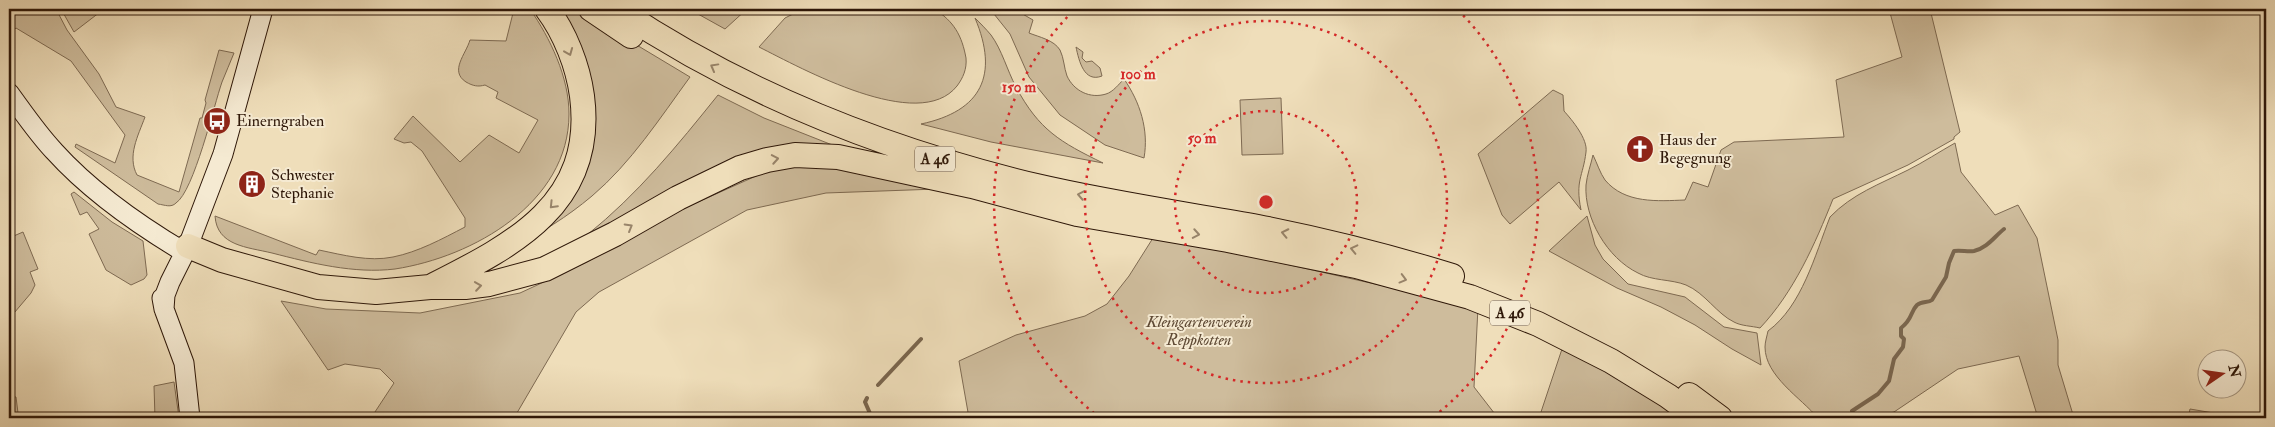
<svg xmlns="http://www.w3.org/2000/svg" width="2275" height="427" viewBox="0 0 2275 427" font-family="'IM FELL Double Pica',serif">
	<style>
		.green { fill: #cebc9c; stroke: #7e6a52 }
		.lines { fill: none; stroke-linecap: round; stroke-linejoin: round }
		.stream { stroke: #7a664e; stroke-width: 4 }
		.secondary-casing { stroke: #2e1708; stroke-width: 21 }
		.motorway-casing { stroke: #2e1708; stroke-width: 26 }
		.secondary { stroke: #f5ead2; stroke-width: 19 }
		.motorway { stroke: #efdeba; stroke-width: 24 }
		.oneway { stroke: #98846a }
		.ring { fill: none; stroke: #d62828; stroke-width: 2.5; stroke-dasharray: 2.5 5 }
		.labels { text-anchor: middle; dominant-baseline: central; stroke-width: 4; stroke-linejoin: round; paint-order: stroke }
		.shield { fill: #f5ead2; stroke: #6a5645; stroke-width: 1 }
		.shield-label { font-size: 15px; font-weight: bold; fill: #2e1708 }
		.poi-label { font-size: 16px; fill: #2e1708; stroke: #f5ead2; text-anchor: start }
		.park-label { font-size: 16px; font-style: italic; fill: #5e4934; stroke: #f5ead2 }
		.centre { fill: #d62828; stroke: #f5ead2; stroke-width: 2.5 }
		.ring-label { font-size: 15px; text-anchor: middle; font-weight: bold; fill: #d62828; stroke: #f5ead2; stroke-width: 4; stroke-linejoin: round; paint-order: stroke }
	</style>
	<rect width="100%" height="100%" fill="#efdeba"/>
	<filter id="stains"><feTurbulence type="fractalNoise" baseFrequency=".004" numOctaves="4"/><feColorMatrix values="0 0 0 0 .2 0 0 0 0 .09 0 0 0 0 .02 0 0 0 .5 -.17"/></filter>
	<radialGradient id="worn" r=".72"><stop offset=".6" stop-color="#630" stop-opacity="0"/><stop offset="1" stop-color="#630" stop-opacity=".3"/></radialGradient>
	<path class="green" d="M9,9H56L67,30L99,74L116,107L145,117C138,136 127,156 137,175L179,192L200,118H202L206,103L205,100L219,50L234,53C230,63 226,72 222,82C214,105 194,191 176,203C171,208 165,205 158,204L75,147L76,144L115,163L125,135L71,61L16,28L9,34Z
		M61,9H104L74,32Z
		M514,9H530C550,38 569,77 569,114C569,203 473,257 395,269C354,274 311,263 272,253C247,247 217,246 215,216L316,255L319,250C343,255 369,262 393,257C418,252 442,239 465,227V218L422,151L411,142L404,143L394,139L413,116L460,162L489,135L519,153L538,120L496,98L498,92L485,85C478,87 473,86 466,82C449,71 466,54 470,40L506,41Z
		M554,9H583L625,38L690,77C660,118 631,163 592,196C567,217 541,233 512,248L585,155Z
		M689,9H747L725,29Z
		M803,9H934C954,21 962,36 966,58C967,69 963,78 957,86C919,134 801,68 759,47L785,18Z
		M990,9H1014L1033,20L1029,33C1039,37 1054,40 1060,50C1064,58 1064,68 1067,76C1074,91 1090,99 1106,94C1113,92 1119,84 1124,79C1140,102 1149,130 1144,158L1105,145L1060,115L1029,77L1010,34Z
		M1889,9H1930L1960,132L1954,137V139L1908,165L1833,199C1815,244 1794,292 1760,328C1752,326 1741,326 1734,322C1717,314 1705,293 1686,285C1671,279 1652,281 1638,273C1607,258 1584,218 1586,185C1587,175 1591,164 1593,155C1597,163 1600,173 1605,180C1625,204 1658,201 1685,200L1693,182L1708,187L1721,150L1734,142L1844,137L1836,80L1902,57Z
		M975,18C980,23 986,29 991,35C1002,50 1007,70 1016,87C1039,130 1060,142 1103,163L991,142L921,124C982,111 999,75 975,18Z
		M1076,47L1083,52L1082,58L1086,62L1092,61L1100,68L1102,76C1084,83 1079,61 1076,47Z
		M1553,90L1563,95L1564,111C1572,120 1588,139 1586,152C1583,177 1575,180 1581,210L1559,182L1510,224L1502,215L1478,154Z
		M718,95L764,118L845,150H816L587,235C638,194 677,146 718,95Z
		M1281,98L1283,154L1242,155L1240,100Z
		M1955,143L1961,172L1995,215L2018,205L2037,238L2058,340V365L2074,418H2038L2019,356L1958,369L1894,412L1879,416V418H1818C1801,398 1765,376 1765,347C1765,342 1767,336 1768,331C1802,306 1815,255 1830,217C1852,194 1880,184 1908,170C1924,162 1939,152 1955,143Z
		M804,165H861L937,189L826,193L747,210L599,292L576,312L514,418H371L394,383L380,369L345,364L328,370L281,301L326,309L420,313L520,293L587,262L689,206L765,172Z
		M74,192L112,222L143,241L147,275L144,279L131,285L106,270L89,234L99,229L87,212L80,215L71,194Z
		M1587,216L1595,245L1603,259L1628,284L1685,297L1724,327L1757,333L1761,365L1732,349L1695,325L1661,307L1617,288L1549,251Z
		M23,232L38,269L30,272L35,285L31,293L9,319V238Z
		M1153,238L1178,240L1478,307L1474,387L1498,418H969L959,361L1016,335L1085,316L1107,304L1129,276Z
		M1564,343L1692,418H1539Z
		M174,382L179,418H155L154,386Z
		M9,396L16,397L18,413L9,417Z
		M2190,409L2243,418H2188Z"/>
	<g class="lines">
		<path class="stream" d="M878,385L921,339
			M867,398L865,402L872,418
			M1852,411L1878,394L1889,381L1894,359L1903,347L1904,339L1901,336V328C1913,319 1910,312 1917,305C1922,301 1928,303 1932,300L1946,277L1949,263L1954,251C1961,250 1968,252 1974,251C1987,248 1994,237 2004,229"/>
		<g class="secondary-casing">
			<path id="secondary" d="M9,93C23,112 37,133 54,151C91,192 137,224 184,252
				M162,298L164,309L184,363L190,418
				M164,309L165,295L170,282L188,246L223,154L263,9"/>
		</g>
		<g class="motorway-casing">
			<path id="motorway" d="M591,9L631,36
				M617,9C745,95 886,150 1036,186C1109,203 1184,214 1258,227C1324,240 1388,256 1452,276
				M188,246L222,260L318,287L376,292L430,287H465L489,284L545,269L615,234L678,198L740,168L767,160L795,155L838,157L972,186L1077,214L1228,240L1356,266L1470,297L1538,324L1611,361L1668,396L1698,418
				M432,286C513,245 596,204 582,96C578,66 565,33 547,9
				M1689,395L1720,418"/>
		</g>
		<use href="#secondary" class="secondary"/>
		<use href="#motorway" class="motorway"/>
	</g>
	<defs><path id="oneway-chevron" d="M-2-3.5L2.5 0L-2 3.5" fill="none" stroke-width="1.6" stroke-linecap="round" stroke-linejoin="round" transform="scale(1.25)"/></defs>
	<g class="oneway">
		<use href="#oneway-chevron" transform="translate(569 52) rotate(68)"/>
		<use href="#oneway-chevron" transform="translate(714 67) rotate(-151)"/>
		<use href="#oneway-chevron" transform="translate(775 159) rotate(-10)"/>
		<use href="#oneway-chevron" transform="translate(1081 195) rotate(-169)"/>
		<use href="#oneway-chevron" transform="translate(553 205) rotate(134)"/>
		<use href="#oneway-chevron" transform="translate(629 227) rotate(-30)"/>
		<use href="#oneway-chevron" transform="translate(1285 233) rotate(-168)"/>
		<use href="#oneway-chevron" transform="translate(1196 234) rotate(10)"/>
		<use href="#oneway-chevron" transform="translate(1354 249) rotate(-167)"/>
		<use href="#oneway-chevron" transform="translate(1403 279) rotate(15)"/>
		<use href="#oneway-chevron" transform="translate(478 286) rotate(-8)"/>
	</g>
	<g class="ring">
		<circle cx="1266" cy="202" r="91"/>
		<circle cx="1266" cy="202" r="181"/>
		<path d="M1100 418A272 272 0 0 1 1074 10M1458 10A272 272 0 0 1 1432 418"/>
	</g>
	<defs>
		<g id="bus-disc" transform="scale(1.4375)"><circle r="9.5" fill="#8f2418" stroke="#f5ead2"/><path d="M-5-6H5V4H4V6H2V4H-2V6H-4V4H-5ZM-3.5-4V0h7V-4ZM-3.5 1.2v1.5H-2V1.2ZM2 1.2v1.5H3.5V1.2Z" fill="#fff"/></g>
		<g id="church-disc" transform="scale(1.4375)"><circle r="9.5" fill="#8f2418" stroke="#f5ead2"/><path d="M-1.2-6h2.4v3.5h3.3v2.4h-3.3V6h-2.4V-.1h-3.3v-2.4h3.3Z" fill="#fff"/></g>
		<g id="building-disc" transform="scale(1.4375)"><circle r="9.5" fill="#8f2418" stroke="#f5ead2"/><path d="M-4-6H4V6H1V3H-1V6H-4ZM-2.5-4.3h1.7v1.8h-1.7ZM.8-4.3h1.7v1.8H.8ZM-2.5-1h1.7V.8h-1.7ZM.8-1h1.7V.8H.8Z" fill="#fff"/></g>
	</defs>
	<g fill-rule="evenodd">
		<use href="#bus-disc" x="217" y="121"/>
		<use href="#church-disc" x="1640" y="149"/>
		<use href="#building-disc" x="252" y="184"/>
	</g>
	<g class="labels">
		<g class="shield">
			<rect x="915" y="146.5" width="40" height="25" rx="4"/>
			<rect x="1490" y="300.5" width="40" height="25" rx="4"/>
		</g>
		<g class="shield-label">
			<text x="935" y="159">A 46</text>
			<text x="1510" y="313">A 46</text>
		</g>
		<g class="poi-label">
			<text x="236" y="121">Einerngraben</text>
			<text x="1659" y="140">Haus der<tspan x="1659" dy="18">Begegnung</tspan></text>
			<text x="271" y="175">Schwester<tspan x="271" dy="18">Stephanie</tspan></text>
		</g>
		<g class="park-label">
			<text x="1199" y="322">Kleingartenverein<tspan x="1199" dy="18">Reppkotten</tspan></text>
		</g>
	</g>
	<circle cx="1266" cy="202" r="8" class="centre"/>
	<g class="ring-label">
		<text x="1138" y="79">100 m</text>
		<text x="1019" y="92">150 m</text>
		<text x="1202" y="143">50 m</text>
	</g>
	<rect width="2275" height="427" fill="none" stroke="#efdeba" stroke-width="30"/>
	<rect x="10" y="10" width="2255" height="407" fill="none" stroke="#2e1708" stroke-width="2.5"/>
	<rect x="15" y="15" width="2245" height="397" fill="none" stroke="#2e1708"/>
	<g transform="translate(2222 374) rotate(77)"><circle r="24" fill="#f5ead2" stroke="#a59681"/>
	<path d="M0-4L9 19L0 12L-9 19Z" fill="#8f2418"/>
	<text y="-8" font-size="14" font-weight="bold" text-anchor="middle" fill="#2e1708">N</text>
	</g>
	<rect width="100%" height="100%" filter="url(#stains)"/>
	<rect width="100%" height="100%" fill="url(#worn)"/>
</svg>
